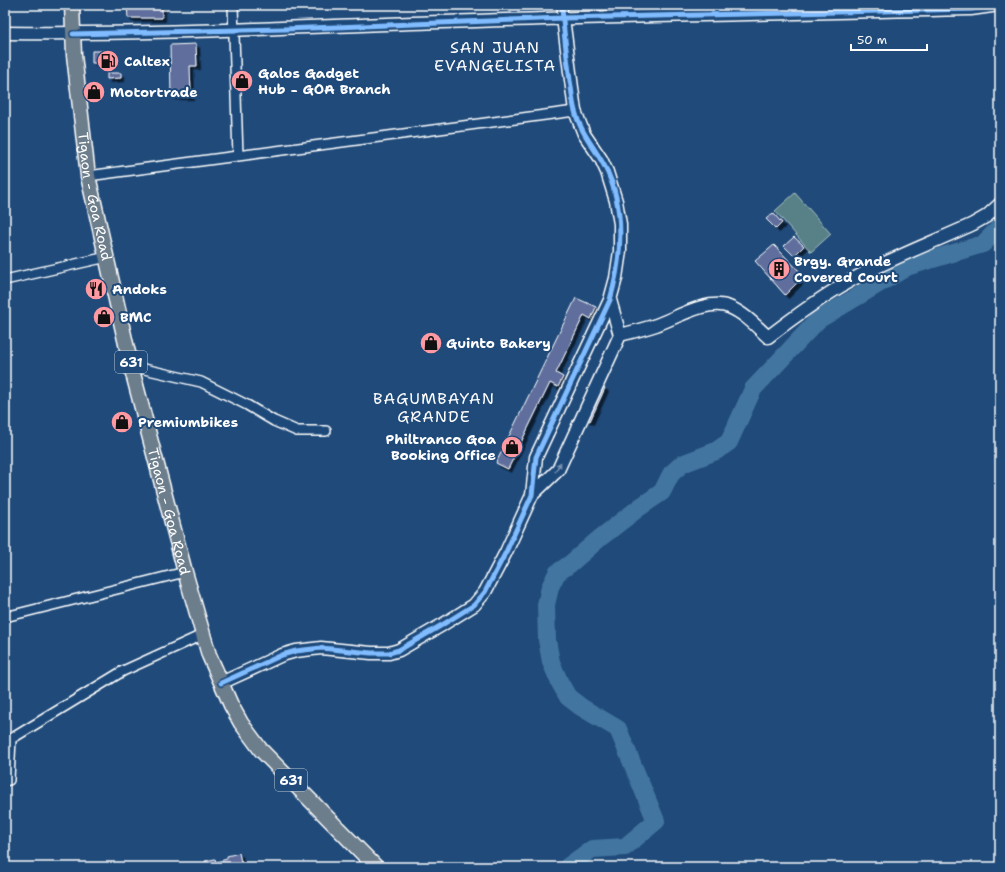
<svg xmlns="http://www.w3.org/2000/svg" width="1005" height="872" viewBox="0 0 1005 872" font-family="'Shantell Sans',sans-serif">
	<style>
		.green { fill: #598187; stroke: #acc0c3 }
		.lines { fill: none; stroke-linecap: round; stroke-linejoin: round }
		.river { stroke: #43749f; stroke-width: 18 }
		.building { fill: #5e6e9c; stroke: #fff; filter: url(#shadow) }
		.street-casing { stroke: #fff; stroke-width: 12 }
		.secondary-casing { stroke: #fff; stroke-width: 15 }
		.primary-casing { stroke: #fff; stroke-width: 17 }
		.street { stroke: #1f4a7a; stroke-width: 9 }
		.secondary { stroke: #1f4a7a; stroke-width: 12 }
		.primary { stroke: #6c7d8b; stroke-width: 14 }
		.cycleway-casing { stroke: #1f4a7a; stroke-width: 8 }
		.cycleway { stroke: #80bcff; stroke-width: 5 }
		.oneway { fill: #7992af }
		.labels { text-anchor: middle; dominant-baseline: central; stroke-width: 4; stroke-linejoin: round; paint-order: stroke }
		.shield { fill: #1f4a7a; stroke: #bcc9d7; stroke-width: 1 }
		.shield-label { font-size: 13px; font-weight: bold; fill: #fff }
		.poi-label { font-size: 14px; font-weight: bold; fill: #fff; stroke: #1f4a7a; text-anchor: start }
		.street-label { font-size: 14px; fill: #fff; stroke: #1f4a7a }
		.quarter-label { font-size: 16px; letter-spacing: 1px; fill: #fff; stroke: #1f4a7a }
	</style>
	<defs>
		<filter id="shadow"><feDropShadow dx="3.5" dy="3.5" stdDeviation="0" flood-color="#0009"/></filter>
	</defs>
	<rect width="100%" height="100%" fill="#1f4a7a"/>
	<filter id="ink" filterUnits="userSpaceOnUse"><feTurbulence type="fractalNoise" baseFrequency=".025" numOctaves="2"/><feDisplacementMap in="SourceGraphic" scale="8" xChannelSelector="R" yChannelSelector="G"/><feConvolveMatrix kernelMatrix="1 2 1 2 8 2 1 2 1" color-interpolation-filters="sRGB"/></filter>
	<g filter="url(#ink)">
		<path class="green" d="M795,193L831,234L811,252L775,211Z"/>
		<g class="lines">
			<path class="river" d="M567,867L592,849L625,847L656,821L618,729L581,707L568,697L560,683L551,662L547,640L546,605L550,587L557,573L570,564L600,538L640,507L662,492L671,474L682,464L716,451L729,442L753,389L818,320L907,267L983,244L1000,227"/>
		</g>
		<path class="building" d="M127,5H162V18H128Z
			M196,44L197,66H190L191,96H171L170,45Z
			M92,51H112V63H92Z
			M107,73H121V78L107,79Z
			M773,213L782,223L776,229L766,219Z
			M794,237L804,246L794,256L784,246Z
			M774,245L804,276L785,295L755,261Z
			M576,298L596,307L591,319L584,315L556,373L563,377L558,387L550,383L508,469L496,463Z
			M602,386L605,388L590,421L586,419Z
			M239,853L242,867H207L205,861L215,859L216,862L227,859V856Z"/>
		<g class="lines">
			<g class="street-casing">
				<path id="street" d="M233,5L238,156
					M562,5L563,18
					M88,176L575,111
					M5,280L107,257
					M131,366L201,382L247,405L274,421L297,431H326
					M5,617L185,572
					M5,781L9,780L11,739L123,671L202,635"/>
			</g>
			<g class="secondary-casing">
				<path id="secondary" d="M5,33C151,35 296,27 442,22C618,16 795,13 971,9L999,5
					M620,335C632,332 644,329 656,325C676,318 708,298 729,307C744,313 756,326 768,337C794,317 820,298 848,282C888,259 932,243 973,224L987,216L1000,204
					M532,495L558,470L620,335L610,300
					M221,683L282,655L296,651L321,648L371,653H389L399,650L442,625L474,605L485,592L506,552L532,495L536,457L610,300L616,278L620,251V224L616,201L607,172L601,159L584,134L575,111L563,18"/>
			</g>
			<g class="primary-casing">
				<g id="primary">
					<path id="s1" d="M72,5L74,55L88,176L131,366L185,572L209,655L231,705L241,723L261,750L376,867"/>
				</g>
			</g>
			<use href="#street" class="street"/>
			<use href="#secondary" class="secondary"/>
			<use href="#primary" class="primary"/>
			<g class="cycleway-casing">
				<path id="cycleway" d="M73,34L285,29L563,18L971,9L999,5
					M221,683L282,655L296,651L321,648L371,653H389L399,650L442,625L474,605L485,592L506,552L532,495L536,457L610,300C622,258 626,207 605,167C595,148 580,132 575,111C572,101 572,90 570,81C567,56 563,30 562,5"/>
			</g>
			<use href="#cycleway" class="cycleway"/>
		</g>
		<defs><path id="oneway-solid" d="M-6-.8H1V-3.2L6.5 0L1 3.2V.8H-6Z"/></defs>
		<use class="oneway" href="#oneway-solid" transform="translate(558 467) rotate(-59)"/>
	</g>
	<defs>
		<g id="fuel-disc" transform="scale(1.15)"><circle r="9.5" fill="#ff9aa2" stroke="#1f4a7a"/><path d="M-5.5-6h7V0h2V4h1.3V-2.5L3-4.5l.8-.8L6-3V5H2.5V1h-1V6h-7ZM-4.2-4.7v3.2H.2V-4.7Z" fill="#111"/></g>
		<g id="shop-disc" transform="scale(1.15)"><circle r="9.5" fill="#ff9aa2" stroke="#1f4a7a"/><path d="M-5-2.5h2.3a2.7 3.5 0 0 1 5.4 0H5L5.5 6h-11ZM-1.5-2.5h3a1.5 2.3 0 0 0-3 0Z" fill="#111"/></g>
		<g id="building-disc" transform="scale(1.15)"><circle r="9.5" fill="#ff9aa2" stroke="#1f4a7a"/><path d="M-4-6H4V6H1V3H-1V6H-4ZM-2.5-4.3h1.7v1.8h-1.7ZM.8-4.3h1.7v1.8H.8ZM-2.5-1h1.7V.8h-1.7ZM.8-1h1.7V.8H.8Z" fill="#111"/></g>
		<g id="restaurant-disc" transform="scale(1.15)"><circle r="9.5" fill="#ff9aa2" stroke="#1f4a7a"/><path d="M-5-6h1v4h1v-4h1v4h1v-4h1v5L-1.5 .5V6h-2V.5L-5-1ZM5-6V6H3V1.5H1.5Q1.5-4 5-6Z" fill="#111"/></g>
	</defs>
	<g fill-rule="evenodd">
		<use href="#fuel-disc" x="108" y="61"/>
		<use href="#shop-disc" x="242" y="81"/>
		<use href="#shop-disc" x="94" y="92"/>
		<use href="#building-disc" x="779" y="269"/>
		<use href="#restaurant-disc" x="96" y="289"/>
		<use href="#shop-disc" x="104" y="317"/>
		<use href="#shop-disc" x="431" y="343"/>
		<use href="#shop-disc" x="122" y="422"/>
		<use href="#shop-disc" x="512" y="447"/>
	</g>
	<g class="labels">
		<g class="shield">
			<rect x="115" y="351" width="32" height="22" rx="3"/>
			<rect x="275" y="769" width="32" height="22" rx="3"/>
		</g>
		<g class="shield-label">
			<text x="131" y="362">631</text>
			<text x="291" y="780">631</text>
		</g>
		<g class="poi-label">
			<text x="124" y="61">Caltex</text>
			<text x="258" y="73">Galos Gadget<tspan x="258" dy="16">Hub - GOA Branch</tspan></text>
			<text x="110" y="92">Motortrade</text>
			<text x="794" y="261">Brgy. Grande<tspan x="794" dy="16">Covered Court</tspan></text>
			<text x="112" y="289">Andoks</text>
			<text x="120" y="317">BMC</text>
			<text x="446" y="343">Guinto Bakery</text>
			<text x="138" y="422">Premiumbikes</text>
			<text x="496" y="439" text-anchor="end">Philtranco Goa<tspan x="496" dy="16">Booking Office</tspan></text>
		</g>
		<g class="street-label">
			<text stroke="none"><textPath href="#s1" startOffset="193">Tigaon - Goa Road</textPath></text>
			<text stroke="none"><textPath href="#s1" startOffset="517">Tigaon - Goa Road</textPath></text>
		</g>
		<g class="quarter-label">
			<text x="495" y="47">SAN JUAN<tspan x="495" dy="18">EVANGELISTA</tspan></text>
			<text x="434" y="398">BAGUMBAYAN<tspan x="434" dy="18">GRANDE</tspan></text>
		</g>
	</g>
	<rect width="1005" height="872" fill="none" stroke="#1f4a7a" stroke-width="20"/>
	<rect x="10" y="10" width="985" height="852" fill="none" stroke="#fff" stroke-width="1.5" filter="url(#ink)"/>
	<path d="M851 44v6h76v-6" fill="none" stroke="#ffffff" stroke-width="2"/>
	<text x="857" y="44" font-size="12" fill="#ffffff" stroke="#1f4a7a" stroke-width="3" paint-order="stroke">50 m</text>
</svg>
